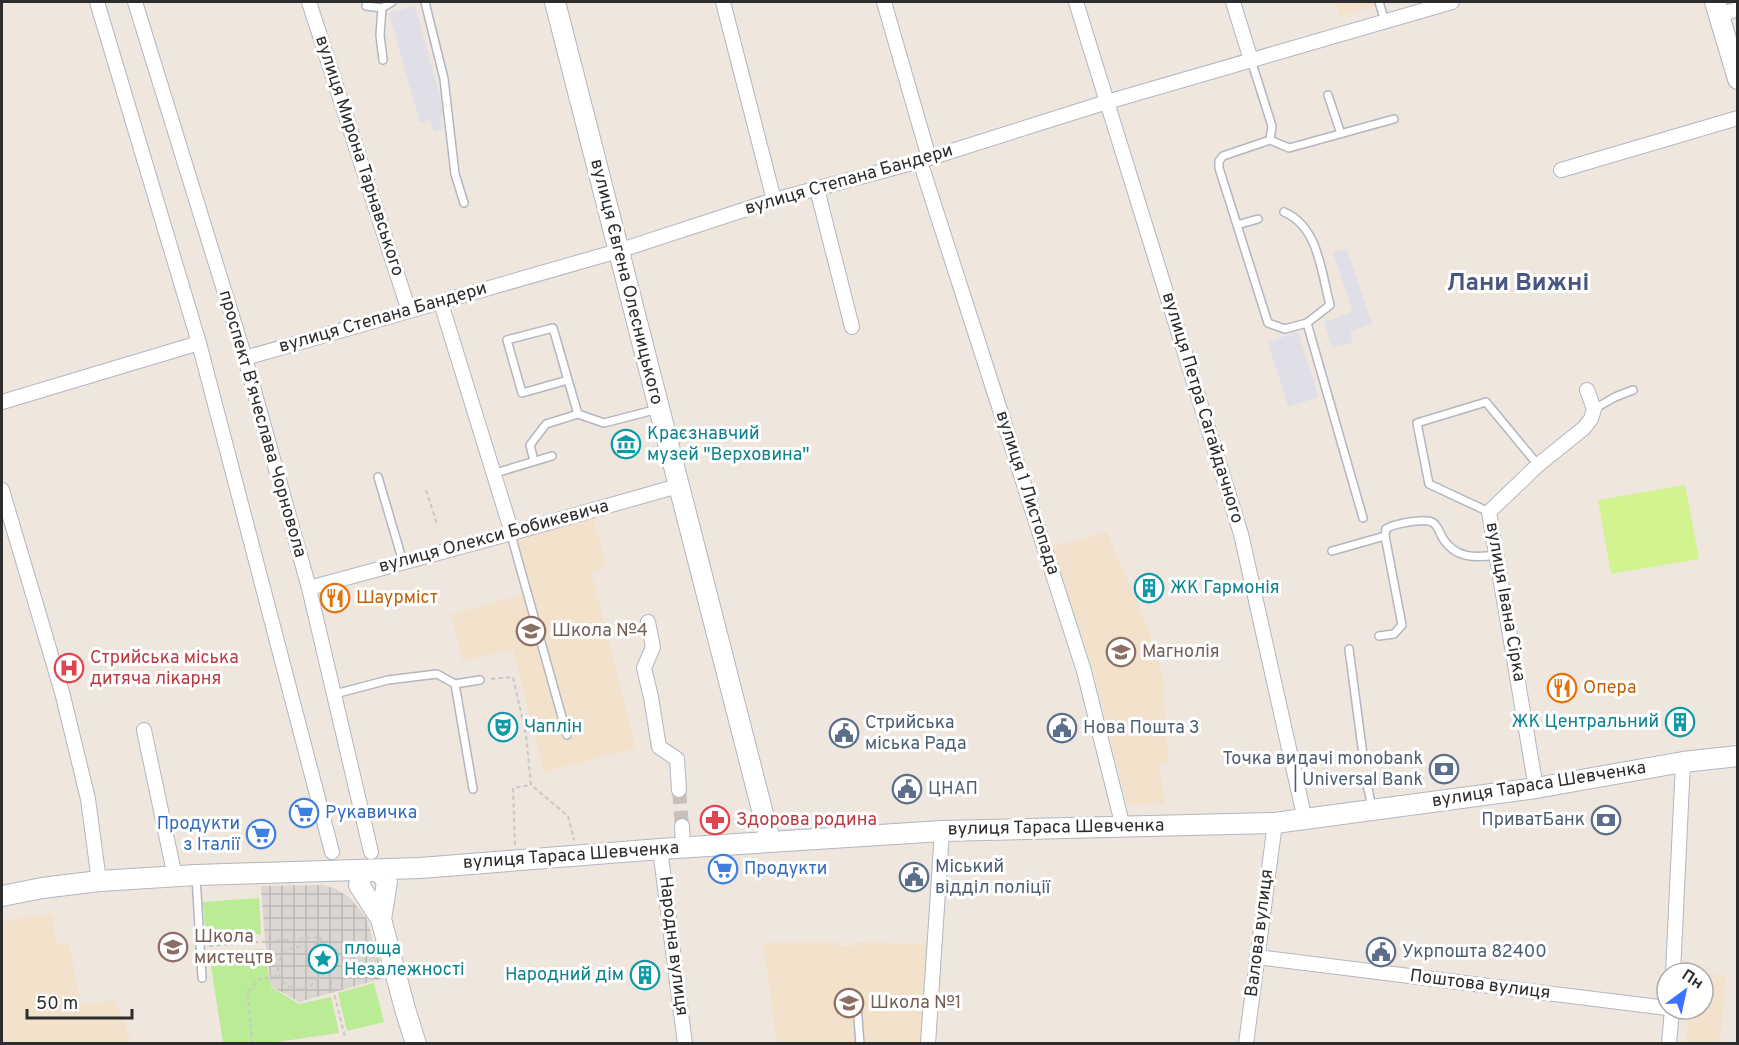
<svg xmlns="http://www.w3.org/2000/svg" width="1739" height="1045" viewBox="0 0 1739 1045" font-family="Overpass,sans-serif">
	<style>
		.industrial { fill: #e0dfe7 }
		.education { fill: #f2e2cc }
		.grass { fill: #baeb95 }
		.pitch { fill: #d2f390 }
		.plaza { fill: url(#plaza-grid) }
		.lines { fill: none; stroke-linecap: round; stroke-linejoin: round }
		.street-tunnel { stroke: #c8c1bb; stroke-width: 14; stroke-dasharray: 14 7; stroke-linecap: butt }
		.lane-casing { stroke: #b2b6c1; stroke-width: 10 }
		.street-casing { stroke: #b2b6c1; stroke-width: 16 }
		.secondary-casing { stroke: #b2b6c1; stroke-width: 22 }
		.path { stroke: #c8c8c8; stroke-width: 2; stroke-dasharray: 4.5 3; stroke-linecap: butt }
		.lane { stroke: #fff; stroke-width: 7 }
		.street { stroke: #fff; stroke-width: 14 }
		.secondary { stroke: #fff; stroke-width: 20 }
		.labels { text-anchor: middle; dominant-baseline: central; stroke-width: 6; stroke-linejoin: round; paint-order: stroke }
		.street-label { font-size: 18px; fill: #2d2d2d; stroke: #fff }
		.culture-label { font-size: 18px; fill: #0d838f; stroke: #fff; text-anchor: start }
		.food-label { font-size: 18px; fill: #c56008; stroke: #fff; text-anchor: start }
		.education-label { font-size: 18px; fill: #785e54; stroke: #fff; text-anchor: start }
		.health-label { font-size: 18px; fill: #be3a42; stroke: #fff; text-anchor: start }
		.service-label { font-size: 18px; fill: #4e5e75; stroke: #fff; text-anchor: start }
		.shop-label { font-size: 18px; fill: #366cbe; stroke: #fff; text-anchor: start }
		.district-label { font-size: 24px; font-weight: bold; fill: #475783; stroke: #fff }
	</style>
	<defs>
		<pattern id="plaza-grid" width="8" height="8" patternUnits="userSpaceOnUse" patternTransform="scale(1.5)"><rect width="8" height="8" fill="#dbd6d1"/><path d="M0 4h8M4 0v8" fill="none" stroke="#bcb8b4"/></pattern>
	</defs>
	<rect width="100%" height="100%" fill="#efe6de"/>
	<path class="industrial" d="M415,6L445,115L440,117L444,129L434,132L430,120L420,123L389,13Z
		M1347,249L1372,324L1350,331L1353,342L1332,348L1324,322L1353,312L1333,253Z
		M1298,332L1319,397L1288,407L1268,342Z"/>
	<path class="education" d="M1336,2H1390L1340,16Z
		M593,518L607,566L591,572L636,748L544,772L513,649L463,661L451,614L522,595L509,543Z
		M1107,532L1149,631L1163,679L1168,762L1159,764L1165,804L1127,805L1094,673L1052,547Z
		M52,914L56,944L69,943L81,1005L115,1000L132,1043H3L2,1037V921Z
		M839,942L840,946H854V942L932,944L924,1043H777L763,943Z
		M1703,973L1726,976L1720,1043H1686L1689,1009H1703Z"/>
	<path class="grass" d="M259,898L261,934L206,938L203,902Z
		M264,949L271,987L299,1004L331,997L339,1033L270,1043H223L209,953Z
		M374,983L384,1022L347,1031L338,993Z"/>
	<path class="pitch" d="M1685,485L1699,559L1611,574L1598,500Z"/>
	<path class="plaza" d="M323,885L336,889L349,897L366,917L384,978L299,1002L271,986L265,941L261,886Z"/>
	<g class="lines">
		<path class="street-tunnel" d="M679,790L682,826"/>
		<g class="lane-casing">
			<path id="lane" d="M425,2L444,79L455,174L464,203
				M1379,2L1385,21
				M366,6L382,8L392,2
				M382,8L380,35L383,60
				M1251,60L1272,126L1270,140L1223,156L1219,161V168L1268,323L1285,329L1307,323L1363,518
				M1328,95L1341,134
				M1270,140L1289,148L1394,119
				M1284,212C1319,227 1321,272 1330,305L1307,323
				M1237,225L1258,219
				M568,380L553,328L507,340L522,393L568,380L578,414L604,423L658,409
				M1594,409L1615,397L1633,390
				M534,461L530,445L546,424L578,414
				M492,474L552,456
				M378,477L403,562
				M1489,512L1429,484L1417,423L1486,402L1538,465
				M512,533L513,542L567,735
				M1332,551L1385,536
				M1379,636L1394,634L1402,625L1385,536L1386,529C1392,524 1424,518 1432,522C1437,524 1440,533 1442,537C1455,559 1475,558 1497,555
				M1349,649L1363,755
				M455,684L473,789
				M335,694L388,680L437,674L455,684L480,680
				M1367,784L1372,807
				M196,876L202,978
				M857,1005L860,1044"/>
		</g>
		<g class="street-casing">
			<path id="street" d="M97,2L199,343L332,852
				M135,2L245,358L309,588L371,852
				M309,2L409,311
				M723,2L774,200
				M884,2L929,158
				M1076,2L1241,534L1305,820
				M1233,2L1251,60
				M1719,15L1738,9
				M920,161L1084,671L1123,827
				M1561,170L1738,118
				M817,189L852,327
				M441,303L512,533
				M245,358L618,251L774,200L920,161L1107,102L1452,2
				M2,402L199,343
				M2,490L62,692L88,799L99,881
				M309,588L512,533L678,486
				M648,622L653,647L644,668L651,697L659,747L677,759L679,790
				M144,730L175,877
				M1536,788L1489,512L1538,465L1584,428L1591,419L1594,409L1587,390
				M682,826L683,847
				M660,849L685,1044
				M1257,957L1667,1008
				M1673,973L1683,762
				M928,1044L942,831
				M1246,1044L1275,823
				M1669,1044L1672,1009"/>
		</g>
		<g class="secondary-casing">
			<path id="secondary" d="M555,2L770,841
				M1715,2L1738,79
				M2,896L42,888L99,881L196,875L420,868L660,849L942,831L1275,823L1536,788L1683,762L1738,756
				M381,919L387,882L381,873L371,870L362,875L359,885L381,919L405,1009L416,1044"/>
		</g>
		<path class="path" d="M426,490L437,524
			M491,679L513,677L526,735L531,785L568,816L574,840
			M515,845L513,788L531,785
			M320,937L345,1037
			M209,946L320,937
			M278 968a21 21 0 1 1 42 0a21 21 0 1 1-42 0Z
			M311,951L320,937
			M252,1044L248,992L259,979L278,976"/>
		<use href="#lane" class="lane"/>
		<use href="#street" class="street"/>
		<use href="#secondary" class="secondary"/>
	</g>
	<defs>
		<g id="museum-ring" transform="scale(1.5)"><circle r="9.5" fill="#fff" stroke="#0f9aa8" stroke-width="1.5"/><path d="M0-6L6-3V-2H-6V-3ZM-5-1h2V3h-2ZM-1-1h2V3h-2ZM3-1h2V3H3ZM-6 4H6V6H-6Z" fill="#0f9aa8"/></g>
		<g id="building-ring" transform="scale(1.5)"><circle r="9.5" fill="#fff" stroke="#0f9aa8" stroke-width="1.5"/><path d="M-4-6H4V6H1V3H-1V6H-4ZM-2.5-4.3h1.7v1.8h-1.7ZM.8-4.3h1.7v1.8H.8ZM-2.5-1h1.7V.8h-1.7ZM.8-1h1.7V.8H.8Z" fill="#0f9aa8"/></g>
		<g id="restaurant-ring" transform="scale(1.5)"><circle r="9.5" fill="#fff" stroke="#e8710a" stroke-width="1.5"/><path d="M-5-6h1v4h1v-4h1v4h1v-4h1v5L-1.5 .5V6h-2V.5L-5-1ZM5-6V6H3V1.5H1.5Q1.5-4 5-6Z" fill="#e8710a"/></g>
		<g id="school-ring" transform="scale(1.5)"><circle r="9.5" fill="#fff" stroke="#8d6e63" stroke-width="1.5"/><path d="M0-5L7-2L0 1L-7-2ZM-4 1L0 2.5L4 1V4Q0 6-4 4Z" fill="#8d6e63"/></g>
		<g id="hospital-ring" transform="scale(1.5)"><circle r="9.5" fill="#fff" stroke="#e0444e" stroke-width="1.5"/><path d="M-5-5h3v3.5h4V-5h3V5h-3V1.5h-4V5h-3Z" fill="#e0444e"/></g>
		<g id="theatre-ring" transform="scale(1.5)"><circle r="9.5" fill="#fff" stroke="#0f9aa8" stroke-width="1.5"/><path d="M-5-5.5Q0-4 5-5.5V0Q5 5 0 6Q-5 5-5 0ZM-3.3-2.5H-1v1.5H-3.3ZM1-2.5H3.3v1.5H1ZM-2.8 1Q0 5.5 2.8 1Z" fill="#0f9aa8"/></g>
		<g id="civic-ring" transform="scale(1.5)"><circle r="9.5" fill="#fff" stroke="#5c6f8a" stroke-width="1.5"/><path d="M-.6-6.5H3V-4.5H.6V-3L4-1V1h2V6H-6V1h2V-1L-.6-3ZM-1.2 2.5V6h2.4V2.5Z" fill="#5c6f8a"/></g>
		<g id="bank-ring" transform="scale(1.5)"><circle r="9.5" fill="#fff" stroke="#5c6f8a" stroke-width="1.5"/><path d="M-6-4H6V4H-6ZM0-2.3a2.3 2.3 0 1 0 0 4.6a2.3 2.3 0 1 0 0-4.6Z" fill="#5c6f8a"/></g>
		<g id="supermarket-ring" transform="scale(1.5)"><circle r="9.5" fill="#fff" stroke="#3f7fe0" stroke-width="1.5"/><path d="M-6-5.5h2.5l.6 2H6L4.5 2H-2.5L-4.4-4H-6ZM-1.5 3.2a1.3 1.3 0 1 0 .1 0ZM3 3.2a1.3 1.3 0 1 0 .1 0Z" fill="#3f7fe0"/></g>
		<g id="pharmacy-ring" transform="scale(1.5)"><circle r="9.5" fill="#fff" stroke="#e0444e" stroke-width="1.5"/><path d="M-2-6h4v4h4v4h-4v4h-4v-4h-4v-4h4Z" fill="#e0444e"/></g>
		<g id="sight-ring" transform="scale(1.5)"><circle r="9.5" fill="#fff" stroke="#0f9aa8" stroke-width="1.5"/><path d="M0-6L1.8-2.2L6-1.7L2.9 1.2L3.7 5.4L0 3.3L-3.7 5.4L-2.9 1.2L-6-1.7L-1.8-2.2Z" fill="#0f9aa8"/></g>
	</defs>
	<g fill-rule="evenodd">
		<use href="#museum-ring" x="626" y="444"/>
		<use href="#building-ring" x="1149" y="588"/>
		<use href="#restaurant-ring" x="335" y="598"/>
		<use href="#school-ring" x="531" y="631"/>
		<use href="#school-ring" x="1121" y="652"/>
		<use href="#hospital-ring" x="69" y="668"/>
		<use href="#restaurant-ring" x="1562" y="688"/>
		<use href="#building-ring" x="1680" y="722"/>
		<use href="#theatre-ring" x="503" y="727"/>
		<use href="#civic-ring" x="1062" y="728"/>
		<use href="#civic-ring" x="844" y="733"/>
		<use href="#bank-ring" x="1444" y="769"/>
		<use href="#civic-ring" x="907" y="789"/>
		<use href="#supermarket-ring" x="304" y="813"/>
		<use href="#pharmacy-ring" x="715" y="820"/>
		<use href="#bank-ring" x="1606" y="820"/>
		<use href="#supermarket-ring" x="261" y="834"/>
		<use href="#supermarket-ring" x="723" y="869"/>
		<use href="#civic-ring" x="914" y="877"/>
		<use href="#school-ring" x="173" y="947"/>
		<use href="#civic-ring" x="1381" y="952"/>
		<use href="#sight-ring" x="323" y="959"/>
		<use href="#building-ring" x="645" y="975"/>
		<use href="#school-ring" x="849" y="1003"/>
	</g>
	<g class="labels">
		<g class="street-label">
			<text transform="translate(359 156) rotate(72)">вулиця Мирона Тарнавського</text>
			<text transform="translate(849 180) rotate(-16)">вулиця Степана Бандери</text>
			<text transform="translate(626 282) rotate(76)">вулиця Євгена Олесницького</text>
			<text transform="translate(383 318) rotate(-16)">вулиця Степана Бандери</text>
			<text transform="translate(1202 408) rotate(73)">вулиця Петра Сагайдачного</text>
			<text transform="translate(262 424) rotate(74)">проспект Вʼячеслава Чорновола</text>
			<text transform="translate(1027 493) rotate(72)">вулиця 1 Листопада</text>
			<text transform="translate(494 537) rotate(-15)">вулиця Олекси Бобикевича</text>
			<text transform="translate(1505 602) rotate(80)">вулиця Івана Сірка</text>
			<text transform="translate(1539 785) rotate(-9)">вулиця Тараса Шевченка</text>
			<text transform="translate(1056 828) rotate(-1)">вулиця Тараса Шевченка</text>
			<text transform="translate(571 856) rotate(-4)">вулиця Тараса Шевченка</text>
			<text transform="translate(1260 933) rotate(-83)">Валова вулиця</text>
			<text transform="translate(673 946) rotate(83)">Народна вулиця</text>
			<text transform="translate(1480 985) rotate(7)">Поштова вулиця</text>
		</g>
		<g class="culture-label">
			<text x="647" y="434">Краєзнавчий<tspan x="647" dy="21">музей "Верховина"</tspan></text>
			<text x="1170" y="588">ЖК Гармонія</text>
			<text x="1659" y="722" text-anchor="end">ЖК Центральний</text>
			<text x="524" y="727">Чаплін</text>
			<text x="344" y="949">площа<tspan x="344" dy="21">Незалежності</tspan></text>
			<text x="624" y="975" text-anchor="end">Народний дім</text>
		</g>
		<g class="food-label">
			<text x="356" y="598">Шаурміст</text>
			<text x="1583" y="688">Опера</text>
		</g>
		<g class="education-label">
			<text x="552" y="631">Школа №4</text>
			<text x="1142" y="652">Магнолія</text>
			<text x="194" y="937">Школа<tspan x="194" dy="21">мистецтв</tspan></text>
			<text x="870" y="1003">Школа №1</text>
		</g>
		<g class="health-label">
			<text x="90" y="658">Стрийська міська<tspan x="90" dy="21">дитяча лікарня</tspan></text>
			<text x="736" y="820">Здорова родина</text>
		</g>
		<g class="service-label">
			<text x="865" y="723">Стрийська<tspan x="865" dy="21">міська Рада</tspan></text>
			<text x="1083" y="728">Нова Пошта 3</text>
			<text x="1423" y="759" text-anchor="end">Точка видачі monobank<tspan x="1423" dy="21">| Universal Bank</tspan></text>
			<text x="928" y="789">ЦНАП</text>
			<text x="1585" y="820" text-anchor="end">ПриватБанк</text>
			<text x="935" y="867">Міський<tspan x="935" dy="21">відділ поліції</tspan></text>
			<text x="1402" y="952">Укрпошта 82400</text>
		</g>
		<g class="shop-label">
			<text x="325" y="813">Рукавичка</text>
			<text x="240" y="824" text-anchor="end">Продукти<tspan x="240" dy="21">з Італії</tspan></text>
			<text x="744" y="869">Продукти</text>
		</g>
		<g class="district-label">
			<text x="1518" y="284">Лани Вижні</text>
		</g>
	</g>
	<rect width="1739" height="1045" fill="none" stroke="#2d2d2d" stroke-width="6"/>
	<g transform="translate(1685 991) rotate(33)"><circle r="28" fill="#ffffff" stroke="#ababab" stroke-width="1.5"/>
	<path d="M0-4.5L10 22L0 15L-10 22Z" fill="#3b71ff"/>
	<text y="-9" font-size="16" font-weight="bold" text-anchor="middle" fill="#2d2d2d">Пн</text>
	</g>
	<path d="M27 1009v9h105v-9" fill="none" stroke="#2d2d2d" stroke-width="3"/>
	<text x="36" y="1009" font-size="18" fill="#2d2d2d" stroke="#ffffff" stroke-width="4.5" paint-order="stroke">50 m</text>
</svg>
